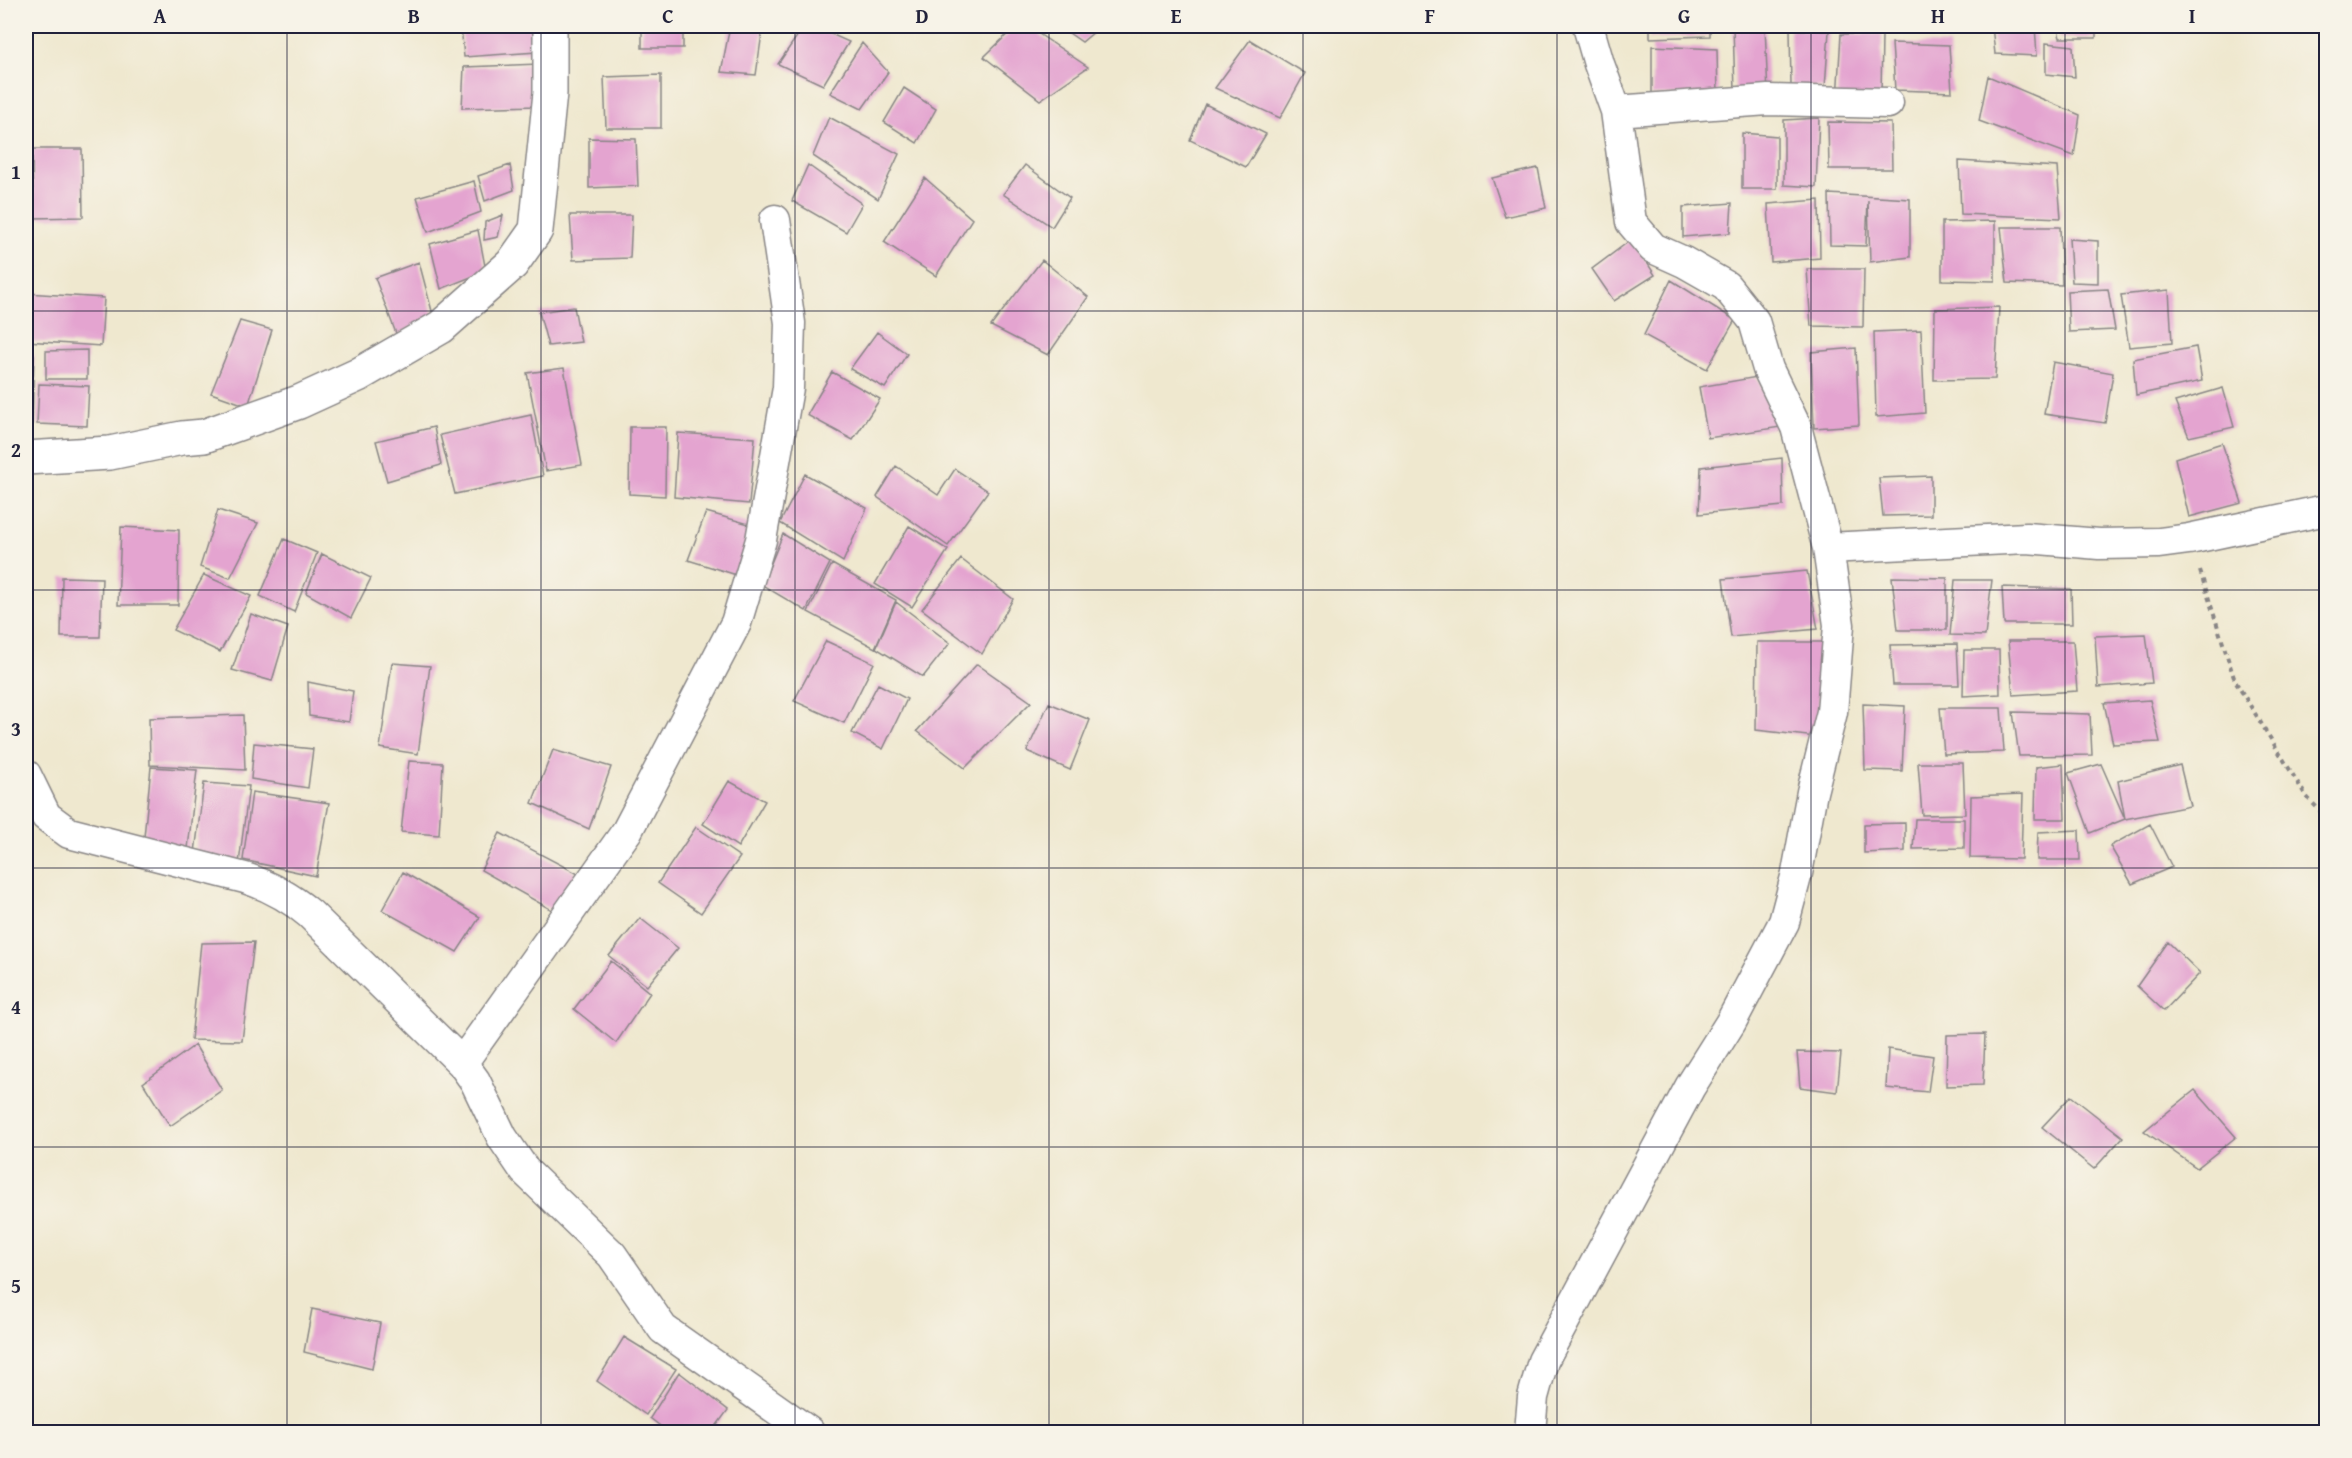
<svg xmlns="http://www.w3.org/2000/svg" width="2352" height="1458" viewBox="0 0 2352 1458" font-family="'Gentium Book Plus',serif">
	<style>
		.building { fill: #e4a4d0 }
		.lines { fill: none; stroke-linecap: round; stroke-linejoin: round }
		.minor-casing { stroke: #888585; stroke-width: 33 }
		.tertiary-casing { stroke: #888585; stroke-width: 36 }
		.path { stroke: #888585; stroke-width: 4; stroke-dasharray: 4.5 4.5; stroke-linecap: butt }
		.minor { stroke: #fff; stroke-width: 30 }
		.tertiary { stroke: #fff; stroke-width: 33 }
		.grid { fill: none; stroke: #22223b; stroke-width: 1.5; stroke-opacity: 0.55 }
		.neatline { fill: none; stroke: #22223b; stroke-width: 2 }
		.grid-label { font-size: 20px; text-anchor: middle; font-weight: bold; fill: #22223b }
	</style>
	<rect width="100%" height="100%" fill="#f7f3e8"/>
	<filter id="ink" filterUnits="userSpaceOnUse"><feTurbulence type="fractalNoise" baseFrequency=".0167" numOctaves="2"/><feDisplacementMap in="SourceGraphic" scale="12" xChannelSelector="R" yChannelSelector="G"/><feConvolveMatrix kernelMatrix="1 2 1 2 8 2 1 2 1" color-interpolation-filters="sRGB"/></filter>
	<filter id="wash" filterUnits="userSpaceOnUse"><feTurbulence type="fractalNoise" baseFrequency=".008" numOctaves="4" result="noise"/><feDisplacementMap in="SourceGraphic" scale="24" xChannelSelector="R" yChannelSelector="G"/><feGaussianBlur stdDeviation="1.35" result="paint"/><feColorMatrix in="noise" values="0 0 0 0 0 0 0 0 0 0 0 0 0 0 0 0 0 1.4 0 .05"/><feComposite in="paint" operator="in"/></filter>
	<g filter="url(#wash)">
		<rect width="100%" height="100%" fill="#efe8cf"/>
		<g id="blocks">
			<path class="building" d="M461,26H537V52L464,57Z
				M642,26H683V48H642Z
				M730,26H763L756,75L721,72Z
				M804,26H813L849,42L823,85L778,64Z
				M1016,26H1027L1088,67L1040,100L984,57Z
				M1059,26H1101L1082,42Z
				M1650,26H1710V36L1650,38Z
				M1733,26H1765L1768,95L1735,91Z
				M1992,26H2035L2037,56L1995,54Z
				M2057,26H2096V38H2060Z
				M1790,29L1829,31L1825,88L1791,86Z
				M1841,34H1882L1881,97L1837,99Z
				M1250,40L1305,73L1280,118L1215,88Z
				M862,43L888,72L862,109L830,93Z
				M1892,43L1949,45L1952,92L1895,90Z
				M2046,43L2073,46L2075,77L2046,74Z
				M1652,46L1717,49L1718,95H1652Z
				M539,64L537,106L462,108L464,67Z
				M661,75V128H606L604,77Z
				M1988,76L2080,115L2074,156L1979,121Z
				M904,88L936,109L917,143L884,122Z
				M1205,104L1266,134L1246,167L1190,140Z
				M829,117L899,154L878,199L813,156Z
				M1819,118L1816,187L1784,185V120Z
				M1828,122L1891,123L1892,169H1829Z
				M1742,133L1777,136V189H1742Z
				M589,138L636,139L638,186L589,188Z
				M32,149H82L83,217L33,218Z
				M1959,161L2057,167L2061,218L1961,214Z
				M510,165L514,190L485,201L478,176Z
				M808,165L862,204L846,232L792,201Z
				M1025,165L1070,198L1052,227L1003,194Z
				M1538,168L1546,208L1505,217L1492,178Z
				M925,178L972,219L936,276L884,242Z
				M474,181L481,212L428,232L417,197Z
				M1829,194L1910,199V257L1870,262L1868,201L1866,246L1830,245Z
				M1819,200L1820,258L1771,262L1768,204Z
				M1732,203L1730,233L1683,237V207Z
				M503,215L498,237L484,240L485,222Z
				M570,215H632L630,258L573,260Z
				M1995,221V281L1942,280V222Z
				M2001,227H2060L2062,285L2007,283Z
				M478,230L486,271L441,289L430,244Z
				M1632,239L1655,275L1614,301L1592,269Z
				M2069,239L2098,241V283L2072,282Z
				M1042,260L1088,297L1048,355L991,326Z
				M419,262L433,315L397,336L375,278Z
				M1807,269H1864L1863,327L1811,326Z
				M1671,280L1735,320L1707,369L1644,335Z
				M2108,289L2115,330L2069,332L2067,291Z
				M2169,290L2172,343L2129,347L2121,295Z
				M26,293L104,298L101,346L26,341Z
				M574,307L581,342L548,346L539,312Z
				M1999,307L1995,379L1934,380L1935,309Z
				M240,321L272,330L248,406L211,393Z
				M1921,330L1925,413L1876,417L1874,332Z
				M877,332L907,354L885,388L850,369Z
				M2196,347L2202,381L2136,395L2133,359Z
				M1856,348L1859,425L1814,428L1811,352Z
				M87,350V379H46V351Z
				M26,355H34L32,429H26Z
				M2053,362L2113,373L2105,423L2044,414Z
				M564,368L582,465L546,471L527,373Z
				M832,372L880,399L853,440L807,415Z
				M1757,377L1781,427L1708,438L1699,387Z
				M39,384L89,386L87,426L37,424Z
				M2223,388L2234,427L2189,437L2175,402Z
				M531,415L543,476L455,494L440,435Z
				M434,427L441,465L387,481L376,441Z
				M630,427H666L665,496L629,494Z
				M678,433L755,438L749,504L674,497Z
				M2222,443L2242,503L2189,517L2175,458Z
				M1782,458L1783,506L1699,514L1701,467Z
				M896,466L938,495L955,469L988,491L948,546L877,497Z
				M805,474L867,508L843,562L780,523Z
				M1931,476V515L1883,516L1879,478Z
				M218,510L258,523L230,578L200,567Z
				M706,512L756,526L740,576L688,560Z
				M909,526L948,550L912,607L875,584Z
				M121,527L179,530L178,605H118Z
				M783,534L830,563L806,611L762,585Z
				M284,539L317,553L294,612L260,596Z
				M322,554L371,578L351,618L306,593Z
				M961,559L1013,599L982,654L922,609Z
				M832,564L896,600L875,648L808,612Z
				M1807,571L1818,629L1731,637L1723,579Z
				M204,575L251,596L220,652L173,630Z
				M62,577L102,578L100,637H61Z
				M1892,577L1947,578V630H1898Z
				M1955,580H1992L1985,636L1950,635Z
				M2002,587L2071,589L2072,624H2004Z
				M26,589L35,617L26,620Z
				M896,602L950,643L923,677L876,648Z
				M251,614L288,627L272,681L232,670Z
				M2146,634L2152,683L2098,687L2095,636Z
				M826,641L874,663L844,723L794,701Z
				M2008,641H2073L2077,691L2013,695Z
				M1757,642H1824L1816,737L1756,730Z
				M1957,644L1959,685H1893L1890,645Z
				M1964,650H1999L2000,694L1963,696Z
				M392,663L430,666L418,754L380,748Z
				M977,664L1031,702L965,768L917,731Z
				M308,682L353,691L349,722L309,716Z
				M878,684L907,699L883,749L852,733Z
				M2150,700L2160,742L2113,744L2104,703Z
				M1049,703L1090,720L1070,770L1027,751Z
				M1863,704L1905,706L1902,771L1865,770Z
				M1940,708H2001L2004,752L1944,754Z
				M2013,712L2090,714L2092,755L2019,756Z
				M243,715L245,770L150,765L149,718Z
				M254,743L313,749L308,788L251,779Z
				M553,750L611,767L589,829L532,803Z
				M409,761L443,763L439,835L401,832Z
				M1918,763H1963L1965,814L1922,815Z
				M2063,764L2065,819H2035L2036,767Z
				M2101,764L2125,819L2118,781L2180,765L2190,806L2125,819L2090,833L2068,773Z
				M151,767L197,770L187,857L143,847Z
				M729,781L765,801L738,847L703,824Z
				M204,783L249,786L238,871L194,860Z
				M252,792L329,803L316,876L243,860Z
				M2023,794L2021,859L1970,858L1971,796Z
				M1915,819H1964V848L1913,849Z
				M1905,823V851L1864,853V824Z
				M2150,824L2172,867L2132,884L2110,846Z
				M696,827L740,857L701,913L658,883Z
				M2079,830L2080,860H2037L2038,832Z
				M500,833L586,878L559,914L481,870Z
				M403,872L480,917L457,952L382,910Z
				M640,918L678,948L647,986L609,956Z
				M254,942L242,1041L191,1040L201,943Z
				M2168,942L2200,973L2164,1011L2137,986Z
				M611,961L650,993L616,1043L574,1009Z
				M1985,1034L1983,1085L1946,1086L1947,1035Z
				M195,1045L222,1090L170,1126L143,1083Z
				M1888,1049L1933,1056L1928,1092L1886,1088Z
				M1797,1052L1841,1053L1837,1092L1800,1087Z
				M2195,1090L2236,1137L2197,1168L2144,1131Z
				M2071,1096L2123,1137L2094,1169L2042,1127Z
				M312,1309L380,1323L372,1369L304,1352Z
				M624,1337L676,1369L646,1415L597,1381Z
				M679,1372L728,1410L712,1432H668L650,1418Z"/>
		</g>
	</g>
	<g filter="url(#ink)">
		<use href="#blocks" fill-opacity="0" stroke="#888585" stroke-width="1.5"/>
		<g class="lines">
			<g class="minor-casing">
				<path id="minor" d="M1616,111L1768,100L1888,103
					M1828,548L2027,538L2099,544L2159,543L2189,539L2321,511
					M26,775L46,816L69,833L245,878C270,886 290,897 310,914L462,1063L475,1081L502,1137L525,1171L612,1255L663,1329L809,1432
					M462,1063L627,831L736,623L761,540L788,388L790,323L775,220
					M1530,1432L1533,1397L1543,1361L1690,1087L1731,1022L1784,922L1797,873L1812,792L1832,712L1839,625L1828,548L1796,427L1768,369L1754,321L1726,286L1684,262L1653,248L1631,222L1616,111L1599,64L1588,26"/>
			</g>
			<g class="tertiary-casing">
				<path id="tertiary" d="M26,458L110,453L182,438L204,436L299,402L358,375L441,327L512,264L536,230L550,93V26"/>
			</g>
			<path class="path" d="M2200,571L2235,681L2306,796L2326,817"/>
			<use href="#minor" class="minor"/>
			<use href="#tertiary" class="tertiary"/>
		</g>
	</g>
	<path class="grid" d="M287,26V1432M541,26V1432M795,26V1432M1049,26V1432M1303,26V1432M1557,26V1432M1811,26V1432M2065,26V1432M26,311H2326M26,590H2326M26,868H2326M26,1147H2326"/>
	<rect width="2352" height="1458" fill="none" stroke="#f7f3e8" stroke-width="66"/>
	<rect x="33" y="33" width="2286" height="1392" class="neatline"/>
	<g class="grid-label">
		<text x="160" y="23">A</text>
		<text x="414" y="23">B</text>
		<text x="668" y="23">C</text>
		<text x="922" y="23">D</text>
		<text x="1176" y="23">E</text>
		<text x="1430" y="23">F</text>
		<text x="1684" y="23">G</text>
		<text x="1938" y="23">H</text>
		<text x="2192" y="23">I</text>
		<text x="16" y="179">1</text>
		<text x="16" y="457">2</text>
		<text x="16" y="736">3</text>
		<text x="16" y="1014">4</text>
		<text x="16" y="1293">5</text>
	</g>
</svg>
